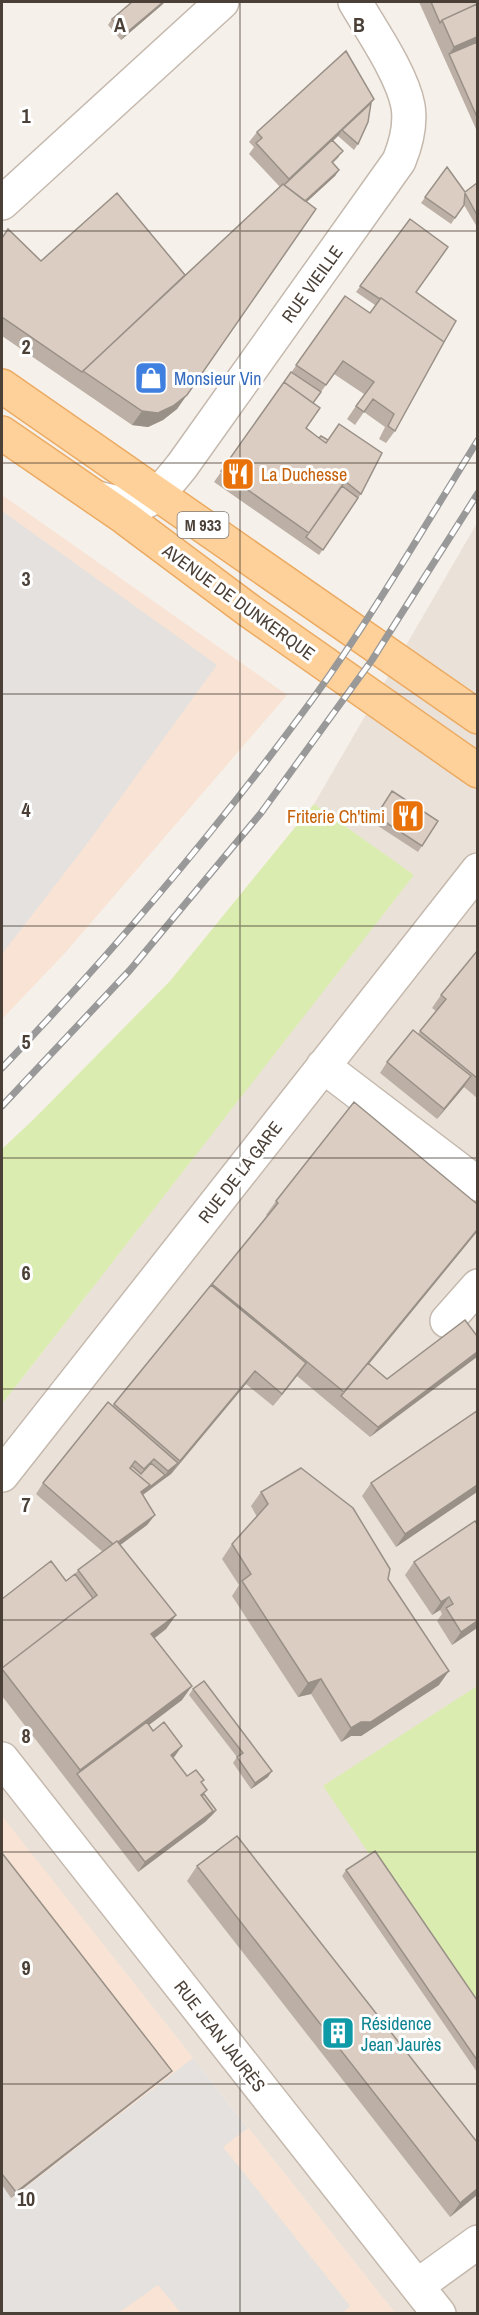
<svg xmlns="http://www.w3.org/2000/svg" width="479" height="2315" viewBox="0 0 479 2315" font-family="'Archivo Narrow',sans-serif">
	<style>
		.residential { fill: #eae1d8 }
		.commercial { fill: #f8e3d4 }
		.green { fill: #dbecb0 }
		.parking { fill: #e4e1de }
		.lines { fill: none; stroke-linecap: round; stroke-linejoin: round }
		.minor-casing { stroke: #c5b9ae; stroke-width: 36 }
		.major-casing { stroke: #ecab62; stroke-width: 36 }
		.minor { stroke: #fff; stroke-width: 33 }
		.major { stroke: #ffd19a; stroke-width: 33 }
		.rail-casing { stroke: #999; stroke-width: 7 }
		.rail { stroke: #fff; stroke-width: 4.5; stroke-dasharray: 14; stroke-linecap: butt }
		.wall { fill: #bcb0a6 }
		.shaded-wall { fill: #999087 }
		.building { fill: #dbcdc1; stroke: #999087; stroke-width: 1.5 }
		.grid { fill: none; stroke: #4b4037; stroke-width: 1.5; stroke-opacity: 0.55 }
		.labels { text-anchor: middle; dominant-baseline: central; stroke-width: 6; stroke-linejoin: round; paint-order: stroke }
		.shield { fill: #fff; stroke: #817973; stroke-width: 1.5 }
		.shield-label { font-size: 16px; font-weight: bold; fill: #4b4037 }
		.street-label { font-size: 18px; fill: #4b4037; stroke: #fff }
		.shop-label { font-size: 18px; fill: #366cbe; stroke: #fff; text-anchor: start }
		.food-label { font-size: 18px; fill: #c56008; stroke: #fff; text-anchor: start }
		.culture-label { font-size: 18px; fill: #0d838f; stroke: #fff; text-anchor: start }
		.grid-label { font-size: 20px; text-anchor: middle; font-weight: bold; fill: #4b4037; stroke: #fff; stroke-width: 6; stroke-linejoin: round; paint-order: stroke }
	</style>
	<rect width="100%" height="100%" fill="#f6f0ea"/>
	<path class="residential" d="M477,523V2313H395L2,1817V1404L413,875L314,804Z"/>
	<path class="commercial" d="M2,495L287,695L64,954L2,1019Z
		M2,1816L193,2058L395,2313H2Z"/>
	<path class="green" d="M314,804L414,875L2,1404V1149L35,1118L170,981Z
		M477,1686V2012L323,1786Z"/>
	<path class="parking" d="M2,511L217,665L86,845L2,954Z
		M193,2058L248,2128L223,2147L350,2306L341,2314L181,2313L158,2285L118,2313H2V2185L12,2198Z"/>
	<g class="lines">
		<g class="minor-casing">
			<path id="minor" d="M2,203L222,2
				M97,498C147,511 151,504 182,466L399,161C406,144 411,125 408,106C402,74 372,31 355,2
				M323,1066L478,1184
				M447,1321L478,1286
				M2,1475L478,870
				M2,1759L439,2314
				M417,2286L478,2242"/>
		</g>
		<g class="major-casing">
			<path id="major" d="M2,386L478,717
				M2,433L124,517L251,612L478,771"/>
		</g>
		<use href="#minor" class="minor"/>
		<use href="#major" class="major"/>
		<g class="rail-casing">
			<path id="rail" d="M2,1068C113,952 217,830 312,700C372,617 424,527 478,440
				M2,1106L130,970L261,813L372,660L478,493"/>
		</g>
		<use href="#rail" class="rail"/>
	</g>
	<path class="wall" d="M419,2H477V128L476,129Z
		M163,4L121,40L108,25L112,19Z
		M374,99L371,103L358,144L354,150L338,136L339,135L333,141L339,157L333,163L339,170L335,176L306,202L177,409L163,420L148,427L132,425L2,336V238L41,261L185,275L280,187L249,154L254,147L249,142L257,132Z
		M447,167L465,192L477,183V227L464,205L451,224L421,203Z
		M410,219L416,292L395,431L386,443L379,439L385,427L364,412L355,425L347,419L364,394L334,374L313,403L306,428L361,494L319,555L214,482L345,296L370,313L375,305L356,292Z
		M392,791L438,821L418,852L372,822Z
		M477,951V1098L464,1087L437,1119L380,1073L387,1062L418,1034L436,1011L432,1008L441,995Z
		M354,1102L369,1364L387,1379L465,1320L370,1437L297,1376L273,1406L246,1384L171,1474L143,1495L155,1515L147,1525L120,1545L176,1615L166,1629L154,1638L182,1700L149,1725L175,1756L173,1758L187,1776L202,1783L207,1790L204,1794L216,1810L211,1816L205,1822L138,1872L2,1696V1599L66,1581L75,1574L78,1570L103,1552L36,1494L43,1483L112,1406L267,1216L266,1215L276,1201Z
		M477,1411V1492L396,1547L362,1496L371,1483Z
		M261,1492L388,1579L439,1685L361,1736H351L341,1742L311,1694L298,1697L232,1596L239,1585L222,1559L232,1544L257,1517L251,1506Z
		M414,1562L477,1628L452,1645L437,1621L442,1614L440,1610L432,1615L405,1575Z
		M193,1689L268,1777L251,1789L233,1763L237,1757L189,1695Z
		M2,1853L172,2071L167,2076L11,2198L2,2185Z
		M197,1866L477,2195L450,2217L187,1881Z
		M346,1870L477,2000V2072L342,1876Z"/>
	<path class="shaded-wall" d="M163,2H165L163,4L121,40L125,34Z
		M477,37V46L449,54L454,47Z
		M374,99L367,109L342,130L339,135L282,189L289,179Z
		M339,170L335,176L298,210L302,204Z
		M187,395L177,409L163,420L148,427L132,425L142,411Z
		M471,1076L464,1087L437,1119L444,1109Z
		M477,1230V1232L342,1397L344,1392Z
		M477,1352V1357L370,1437L378,1427Z
		M306,1363L297,1376L273,1406L282,1394Z
		M255,1371L246,1384L171,1474L180,1461Z
		M178,1463L171,1474L161,1481L168,1471Z
		M165,1475L161,1481L133,1502L141,1492Z
		M477,1485V1492L396,1547L405,1534Z
		M155,1515L147,1525L107,1555L114,1545Z
		M449,1597L440,1610L432,1615L441,1602Z
		M176,1615L166,1629L141,1649L151,1634Z
		M477,1621V1628L452,1645L461,1632Z
		M449,1671L439,1685L361,1736H351L341,1742L351,1728Z
		M321,1679L311,1694L298,1697L308,1683Z
		M192,1686L182,1700L80,1777L77,1774L80,1770Z
		M182,1746L175,1756L164,1765L171,1755Z
		M272,1771L268,1777L251,1789L255,1783Z
		M216,1810L211,1816L205,1822L138,1872L145,1862L213,1811Z
		M172,2071L167,2076L11,2198L16,2192Z
		M477,2189V2195L450,2217L460,2203Z"/>
	<path class="building" d="M132,2H163L125,34L112,19Z
		M431,2H477V4L442,20L440,23Z
		M477,4V37L454,47L442,20Z
		M477,42V117L449,54Z
		M346,51L374,99L289,179L256,143L262,138L257,132Z
		M371,103L368,122L358,144L342,130Z
		M332,140L343,151L332,162L339,170L305,201L284,185Z
		M447,167L465,192L477,183V215L465,193L464,205L455,218L425,197Z
		M283,184L316,209L187,395L173,406L158,413L142,411L83,371Z
		M117,193L185,275L82,372L2,317V238L8,229L41,261Z
		M410,219L448,247L416,292L456,321L444,342L381,298L380,299L360,286Z
		M345,296L370,313L381,298L444,342L395,431L388,426L394,414L373,399L364,412L356,406L374,382L343,361L326,385L296,365Z
		M291,372L321,392L313,403L284,382Z
		M284,382L320,408L306,428L319,438L326,443L339,424L382,453L361,494L345,481L309,533L221,471Z
		M321,436L328,440L326,443L319,438Z
		M342,486L358,498L323,550L306,537Z
		M392,791L438,821L422,846L376,816Z
		M477,951V1078L420,1031L446,999L441,995Z
		M413,1030L471,1076L444,1109L387,1062Z
		M354,1102L477,1204V1230L344,1392L212,1284L278,1203L276,1201Z
		M211,1285L306,1363L282,1394L255,1371L180,1461L114,1404Z
		M465,1320L477,1336V1352L378,1427L341,1396L368,1363L387,1379Z
		M108,1402L178,1463L168,1471L154,1459L144,1469L135,1461L130,1468L150,1485L141,1492L155,1515L118,1542L117,1541L113,1544L43,1483Z
		M477,1411V1485L405,1534L371,1483Z
		M151,1463L165,1475L146,1490L150,1485L130,1468L132,1466L141,1474Z
		M301,1468L353,1508L390,1569L388,1579L449,1671L371,1722H361L351,1728L321,1679L308,1683L242,1581L251,1574L232,1544L268,1504L261,1492Z
		M475,1521L477,1524V1621L461,1632L446,1608L453,1604L449,1597L441,1602L414,1562Z
		M117,1541L176,1615L151,1634L192,1686L80,1770L2,1669V1668L97,1595L78,1570Z
		M51,1561L66,1581L75,1574L93,1598L2,1668V1599Z
		M204,1681L272,1771L255,1783L237,1757L243,1753L193,1689Z
		M147,1722L153,1731L164,1722L182,1746L171,1755L187,1776L196,1770L204,1780L201,1782L207,1790L201,1795L213,1811L145,1862L77,1774Z
		M204,1794L216,1810L210,1816L213,1811L202,1796Z
		M237,1836L477,2142V2189L460,2203L197,1866Z
		M375,1851L477,2000V2060L346,1870Z
		M2,1853L172,2071L16,2192L2,2174Z"/>
	<path class="grid" d="M240,2V2314M2,231H478M2,463H478M2,694H478M2,926H478M2,1158H478M2,1389H478M2,1620H478M2,1852H478M2,2084H478"/>
	<defs>
		<g id="shop-square" transform="scale(1.725)"><rect x="-9" y="-9" width="18" height="18" rx="4" fill="#3f7fe0" stroke="#fff"/><path d="M-5-2.5h2.3a2.7 3.5 0 0 1 5.4 0H5L5.5 6h-11ZM-1.5-2.5h3a1.5 2.3 0 0 0-3 0Z" fill="#fff"/></g>
		<g id="restaurant-square" transform="scale(1.725)"><rect x="-9" y="-9" width="18" height="18" rx="4" fill="#e8710a" stroke="#fff"/><path d="M-5-6h1v4h1v-4h1v4h1v-4h1v5L-1.5 .5V6h-2V.5L-5-1ZM5-6V6H3V1.5H1.5Q1.5-4 5-6Z" fill="#fff"/></g>
		<g id="building-square" transform="scale(1.725)"><rect x="-9" y="-9" width="18" height="18" rx="4" fill="#0f9aa8" stroke="#fff"/><path d="M-4-6H4V6H1V3H-1V6H-4ZM-2.5-4.3h1.7v1.8h-1.7ZM.8-4.3h1.7v1.8H.8ZM-2.5-1h1.7V.8h-1.7ZM.8-1h1.7V.8H.8Z" fill="#fff"/></g>
	</defs>
	<g fill-rule="evenodd">
		<use href="#shop-square" x="151" y="378"/>
		<use href="#restaurant-square" x="238" y="474"/>
		<use href="#restaurant-square" x="408" y="816"/>
		<use href="#building-square" x="338" y="2033"/>
	</g>
	<g class="labels">
		<rect class="shield" x="177.5" y="512" width="51" height="26" rx="4.5"/>
		<g class="shield-label">
			<text x="203" y="525">M 933</text>
		</g>
		<g class="street-label">
			<text transform="translate(312 284) rotate(-54)">RUE VIEILLE</text>
			<text transform="translate(239 602) rotate(36)">AVENUE DE DUNKERQUE</text>
			<text transform="translate(240 1172) rotate(-52)">RUE DE LA GARE</text>
			<text transform="translate(220 2036) rotate(52)">RUE JEAN JAURÈS</text>
		</g>
		<g class="shop-label">
			<text x="174" y="378">Monsieur Vin</text>
		</g>
		<g class="food-label">
			<text x="261" y="474">La Duchesse</text>
			<text x="385" y="816" text-anchor="end">Friterie Ch'timi</text>
		</g>
		<g class="culture-label">
			<text x="361" y="2023">Résidence<tspan x="361" dy="21">Jean Jaurès</tspan></text>
		</g>
	</g>
	<g class="grid-label">
		<text x="120" y="32">A</text>
		<text x="359" y="32">B</text>
		<text x="26" y="123">1</text>
		<text x="26" y="354">2</text>
		<text x="26" y="586">3</text>
		<text x="26" y="817">4</text>
		<text x="26" y="1049">5</text>
		<text x="26" y="1280">6</text>
		<text x="26" y="1512">7</text>
		<text x="26" y="1743">8</text>
		<text x="26" y="1975">9</text>
		<text x="26" y="2206">10</text>
	</g>
	<rect width="479" height="2315" fill="none" stroke="#4b4037" stroke-width="6"/>
</svg>
